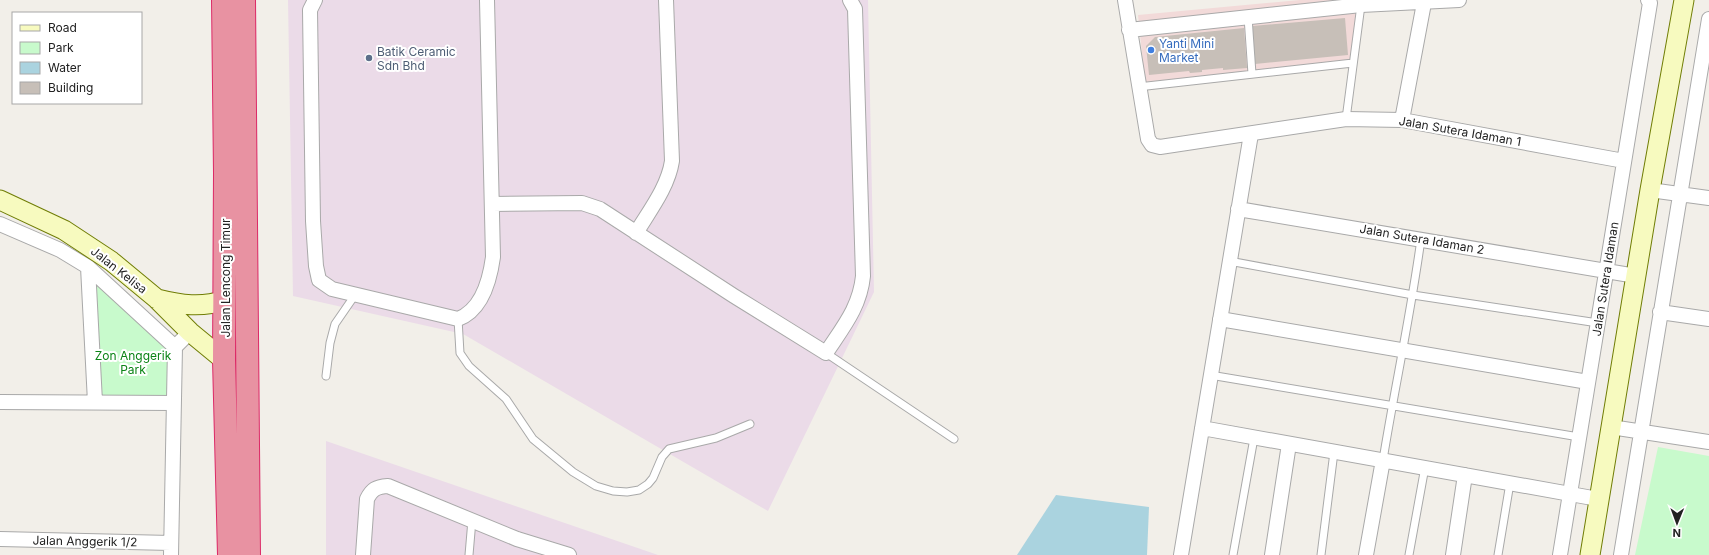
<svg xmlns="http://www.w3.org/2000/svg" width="1709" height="555" viewBox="0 0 1709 555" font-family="Inter,sans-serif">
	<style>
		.commercial { fill: #f2dad9 }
		.industrial { fill: #ebdbe8 }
		.park { fill: #c8facc }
		.water { fill: #aad3df }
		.building { fill: #c7bfb8 }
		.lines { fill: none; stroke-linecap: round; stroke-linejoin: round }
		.lane-casing { stroke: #a9a9a9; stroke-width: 9 }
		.street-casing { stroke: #a9a9a9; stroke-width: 16 }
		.secondary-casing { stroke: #707d05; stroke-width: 21 }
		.highway-casing { stroke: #dc2a67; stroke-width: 24 }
		.lane { stroke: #fff; stroke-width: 7 }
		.street { stroke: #fff; stroke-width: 14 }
		.secondary { stroke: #f7fabf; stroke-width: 19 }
		.highway { stroke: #e892a2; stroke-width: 22 }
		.shop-dot { fill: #3f7fe0; stroke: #fff; stroke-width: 1.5 }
		.service-dot { fill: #5c6f8a; stroke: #fff; stroke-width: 1.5 }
		.labels { text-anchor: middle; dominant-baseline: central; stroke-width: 4; stroke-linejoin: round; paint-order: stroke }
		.shop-label { font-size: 12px; fill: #366cbe; stroke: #fff; text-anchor: start }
		.service-label { font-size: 12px; fill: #4e5e75; stroke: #fff; text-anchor: start }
		.street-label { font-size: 12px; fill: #222; stroke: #fff }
		.park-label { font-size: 12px; fill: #0c8416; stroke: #fff }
	</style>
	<rect width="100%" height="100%" fill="#f2efe9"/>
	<path class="commercial" d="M1300,0H1359L1350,61L1145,82L1138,15Z"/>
	<path class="industrial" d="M288,0H868L874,292L768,511L463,334L293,296Z
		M326,441L658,555H326Z"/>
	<path class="park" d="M93,277L167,343L169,397L100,395Z
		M1658,447L1709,456V555H1635Z"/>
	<path class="water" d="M1056,495L1149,507L1147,555H1017Z"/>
	<path class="building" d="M1345,18L1348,55L1255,64L1252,26Z
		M1244,28L1247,68L1223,70V68L1202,70V72L1190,73L1189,71L1149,75L1146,46L1155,37Z"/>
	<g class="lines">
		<g class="lane-casing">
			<path id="lane" d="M1248,17L1252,74
				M1138,87L1353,63
				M1346,119L1361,5
				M1229,261L1413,295L1598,323
				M458,319L460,353L469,366L506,399L533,439L573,472L596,486L613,491L627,492L639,490L648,484L653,478L662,457L669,449L716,438L750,424
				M826,353L954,439
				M1210,375L1579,437
				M326,376L330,343L335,324L355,295
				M1383,460C1395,386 1411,313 1421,239
				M469,555L472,520
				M1233,555L1254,438
				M1321,555L1334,452
				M1409,555L1425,467
				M1498,555L1510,483"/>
		</g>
		<g class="street-casing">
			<path id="street" d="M315,0L310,10L313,221L316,266L319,280L332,289L458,319C482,310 490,279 493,257L487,0
				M1125,0L1148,139L1152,145L1160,147L1346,119L1402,120L1624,161
				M1129,30L1361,5L1459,0
				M1402,120L1424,3
				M1650,190L1709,198
				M492,204L582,203L600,209L734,296L826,353C843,327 860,307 863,276L855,9L850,0
				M1238,209L1636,276
				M0,224L60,250L88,267L175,347
				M636,233C650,210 668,187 672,161L666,0
				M88,267L95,402
				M1660,312L1709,319
				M1220,319L1588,382
				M0,402L173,403
				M1611,427L1709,442
				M1202,428L1598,499
				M0,539L171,543
				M171,555L175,347L190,332
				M363,555L367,499C372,489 376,487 388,486L517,539L569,555
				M1181,555L1251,134
				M1272,555L1289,444
				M1366,555L1383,460
				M1453,555L1465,475
				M1560,555L1650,3L1648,0
				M1621,555L1709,19"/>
		</g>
		<g class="secondary-casing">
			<path id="secondary" d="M0,200L64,230L111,261L157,299L190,332L224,360
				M157,299C181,305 202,308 225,300
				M1590,555L1650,190L1684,0"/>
		</g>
		<g class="highway-casing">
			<path id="highway" d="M223,0L225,173L224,360L229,555
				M244,0L249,555"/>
		</g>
		<use href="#lane" class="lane"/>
		<use href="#street" class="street"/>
		<use href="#secondary" class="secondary"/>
		<use href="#highway" class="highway"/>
	</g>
	<circle class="shop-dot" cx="1151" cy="50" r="4"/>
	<circle class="service-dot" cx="369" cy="58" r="4"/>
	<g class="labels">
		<g class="shop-label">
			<text x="1159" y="43">Yanti Mini<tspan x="1159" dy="14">Market</tspan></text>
		</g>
		<g class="service-label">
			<text x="377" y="51">Batik Ceramic<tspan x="377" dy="14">Sdn Bhd</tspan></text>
		</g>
		<g class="street-label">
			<text transform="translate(1460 131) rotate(10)">Jalan Sutera Idaman 1</text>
			<text transform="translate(1422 239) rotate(10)">Jalan Sutera Idaman 2</text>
			<text transform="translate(119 270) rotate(38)">Jalan Kelisa</text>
			<text transform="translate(225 278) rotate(-90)">Jalan Lencong Timur</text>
			<text transform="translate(1605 279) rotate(-81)">Jalan Sutera Idaman</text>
			<text transform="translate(85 541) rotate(1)">Jalan Anggerik 1/2</text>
		</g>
		<g class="park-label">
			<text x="133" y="355">Zon Anggerik<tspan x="133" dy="14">Park</tspan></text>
		</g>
	</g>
	<rect x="12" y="12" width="130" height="92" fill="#ffffff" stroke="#a7a7a7"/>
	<rect x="20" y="25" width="20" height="6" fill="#f7fabf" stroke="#a7a7a7"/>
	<text x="48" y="32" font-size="12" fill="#222222">Road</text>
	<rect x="20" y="42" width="20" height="12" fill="#c8facc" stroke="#a7a7a7"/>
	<text x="48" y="52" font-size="12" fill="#222222">Park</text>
	<rect x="20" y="62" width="20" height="12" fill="#aad3df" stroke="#a7a7a7"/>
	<text x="48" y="72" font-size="12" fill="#222222">Water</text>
	<rect x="20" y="82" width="20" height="12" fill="#c7bfb8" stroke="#a7a7a7"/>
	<text x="48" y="92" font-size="12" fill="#222222">Building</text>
	<g transform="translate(1677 523) rotate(181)" stroke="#ffffff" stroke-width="3" paint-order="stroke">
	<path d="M0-3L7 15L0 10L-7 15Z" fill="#222222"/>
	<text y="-6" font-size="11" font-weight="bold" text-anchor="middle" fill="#222222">N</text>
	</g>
</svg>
